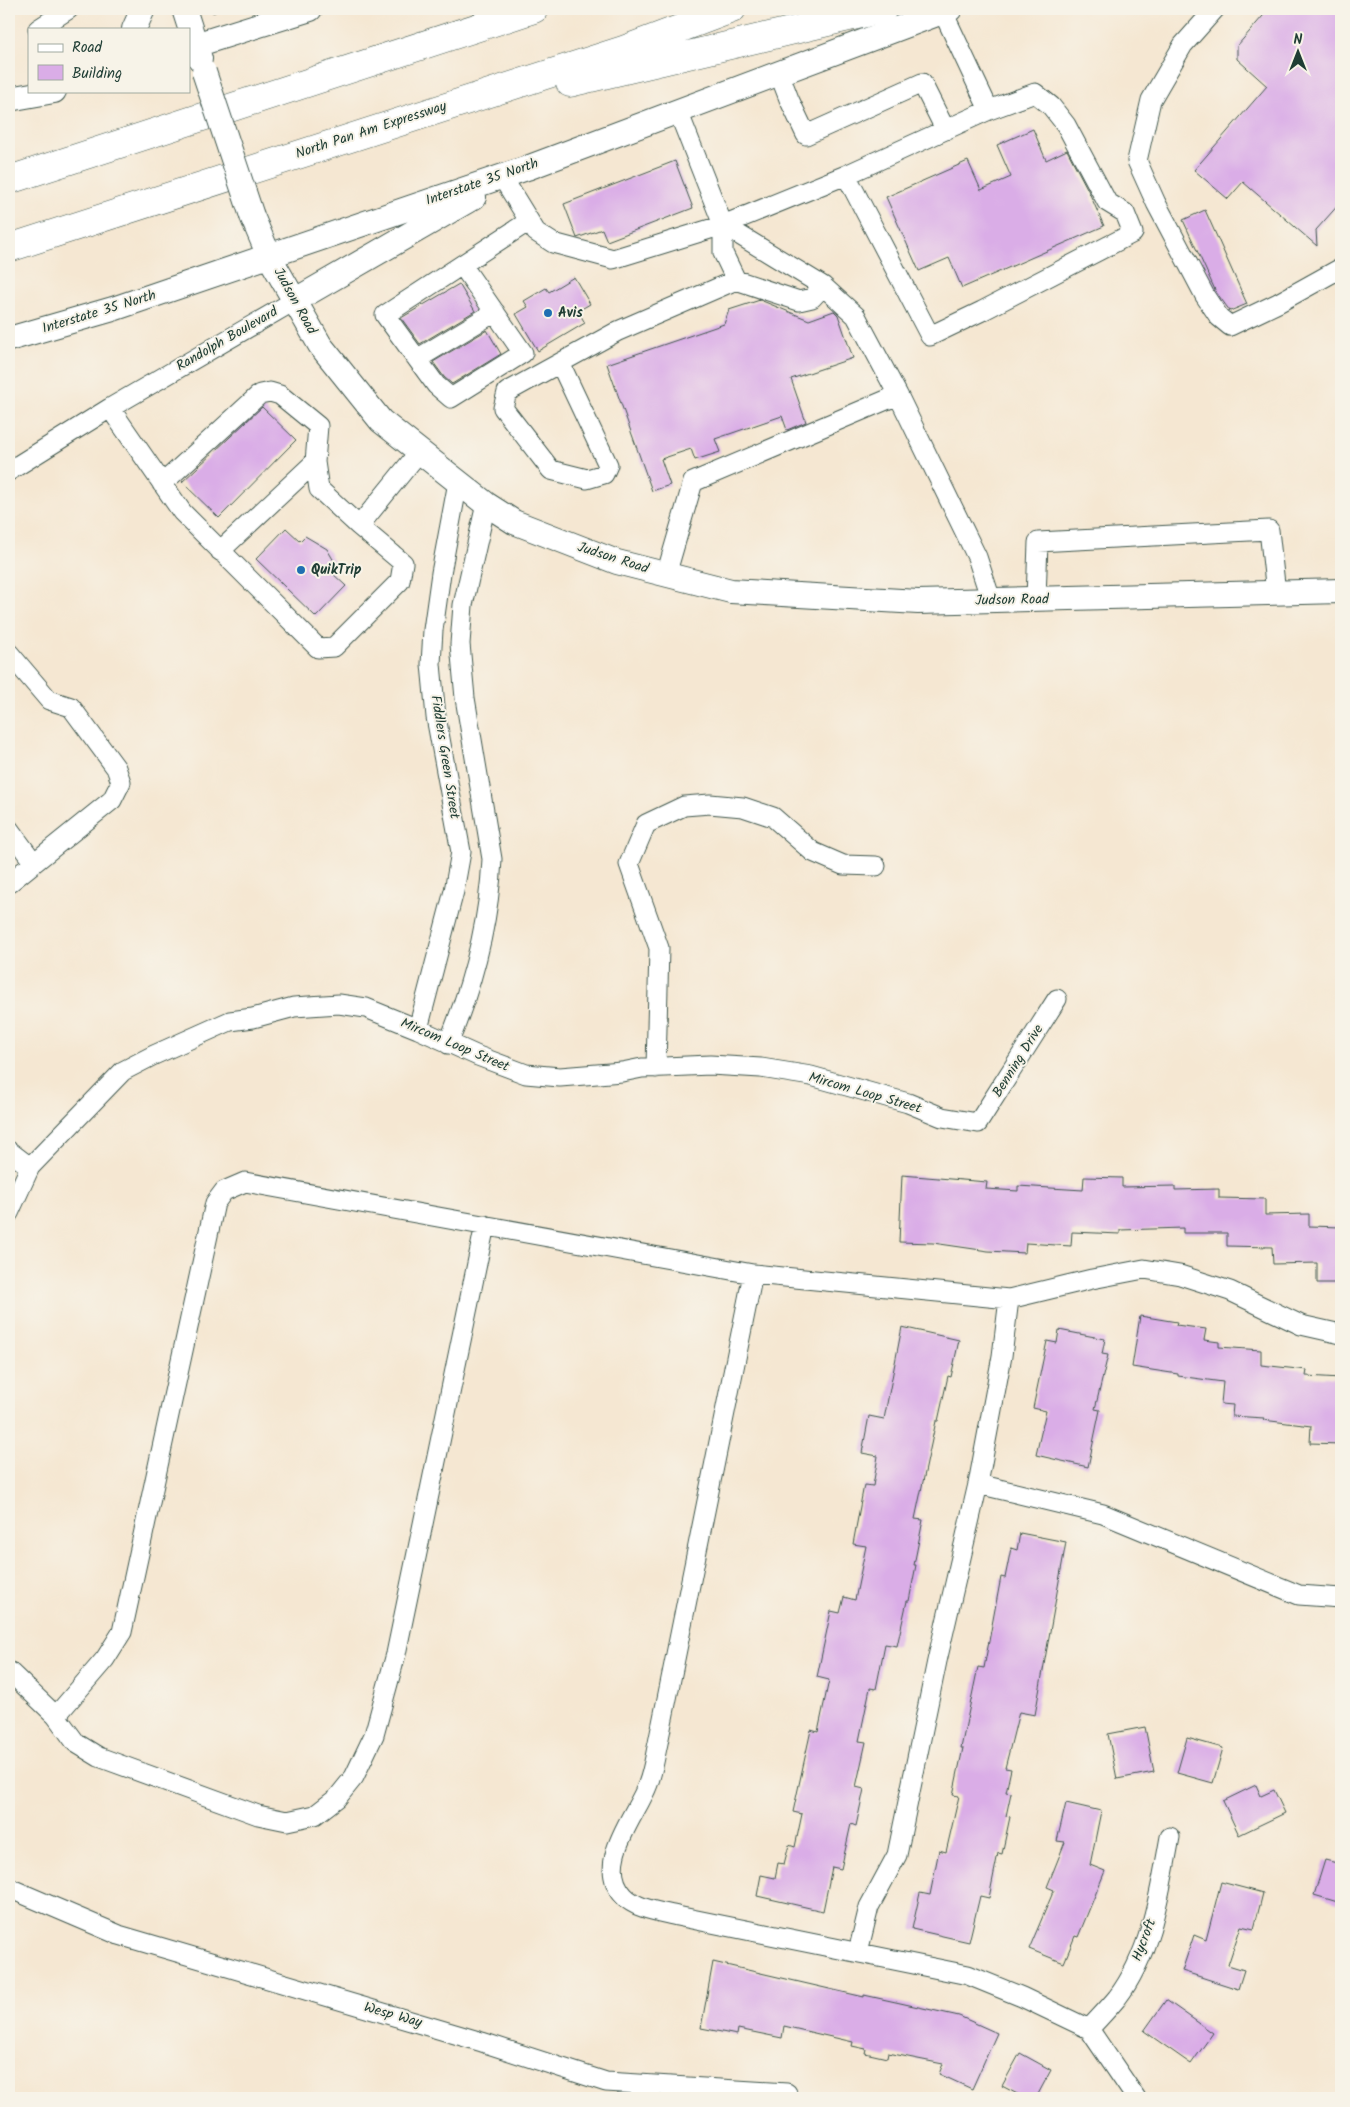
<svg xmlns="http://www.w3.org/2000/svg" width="1350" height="2107" viewBox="0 0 1350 2107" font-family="Kalam,sans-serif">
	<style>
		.building { fill: #daade7 }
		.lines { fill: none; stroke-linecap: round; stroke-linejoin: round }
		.minor-casing { stroke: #3f564c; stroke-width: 21 }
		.major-casing { stroke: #3f564c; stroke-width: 26 }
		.highway-casing { stroke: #3f564c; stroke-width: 29 }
		.path { stroke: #3f564c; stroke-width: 3; stroke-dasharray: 4 4; stroke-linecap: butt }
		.minor { stroke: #fff; stroke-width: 19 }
		.major { stroke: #fff; stroke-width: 24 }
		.highway { stroke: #fff; stroke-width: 28 }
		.major-bridge-casing { stroke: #3f564c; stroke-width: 26; stroke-linecap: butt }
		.major-bridge { stroke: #fff; stroke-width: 24 }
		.poi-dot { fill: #1f6fb2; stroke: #f7f3e8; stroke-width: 2 }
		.labels { text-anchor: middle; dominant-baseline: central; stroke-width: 4; stroke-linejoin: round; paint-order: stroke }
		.street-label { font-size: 14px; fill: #1f3d34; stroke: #f7f3e8 }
		.poi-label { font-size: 14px; font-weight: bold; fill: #1f3d34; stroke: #f7f3e8; text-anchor: start }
	</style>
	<rect width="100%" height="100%" fill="#f7f3e8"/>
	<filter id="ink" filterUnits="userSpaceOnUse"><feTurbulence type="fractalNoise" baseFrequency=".02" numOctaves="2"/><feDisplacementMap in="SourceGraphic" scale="10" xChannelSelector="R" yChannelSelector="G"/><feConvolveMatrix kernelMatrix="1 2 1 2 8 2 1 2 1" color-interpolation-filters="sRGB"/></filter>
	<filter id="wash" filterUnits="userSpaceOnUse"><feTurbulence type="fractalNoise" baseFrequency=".0096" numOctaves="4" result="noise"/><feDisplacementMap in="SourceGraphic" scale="20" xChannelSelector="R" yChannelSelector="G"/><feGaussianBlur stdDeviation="1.12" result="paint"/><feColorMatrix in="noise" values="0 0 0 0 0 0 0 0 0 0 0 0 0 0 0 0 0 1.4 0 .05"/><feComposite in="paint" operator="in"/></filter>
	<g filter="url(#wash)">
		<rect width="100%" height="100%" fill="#f5e7d2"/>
		<g id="blocks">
			<path class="building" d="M1269,9H1341V29L1339,31L1341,79V202L1316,230L1317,246L1243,182L1228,199L1194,170L1267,86L1237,59V46Z
				M1033,129L1046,160L1067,150L1088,190L1104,226L962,288L949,258L919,271L886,197L968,161L981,190L1011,177L997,145Z
				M675,161L693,208L607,241L602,229L577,238L564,204Z
				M1205,210L1247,304L1230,311L1216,292L1183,220Z
				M574,277L590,304L578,311L585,323L538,351L516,314L528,307L524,301L546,288L549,292Z
				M459,284L475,311L420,344L401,318Z
				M760,300L809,320L834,311L838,315L853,358L791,379L806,422L787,430L782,416L715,439L720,452L695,460L691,449L661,459L670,485L652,491L607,364L724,324L729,310Z
				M487,330L501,354L452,384L444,377L433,362Z
				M262,407L296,440L219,518L182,482Z
				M286,528L300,541L305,536L327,549L338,568L332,573L346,586L316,617L256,559Z
				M902,1175L987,1182L986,1189L1018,1191V1186L1083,1190L1084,1177L1122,1178V1187L1175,1186V1190L1219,1189V1198L1265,1199V1215L1309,1214V1226L1341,1227V1283H1317V1263L1273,1264L1272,1247L1227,1246V1233H1183V1228L1120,1230V1234L1072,1232L1071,1246L1026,1243L1025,1253L988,1251L933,1243L899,1242Z
				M1140,1316L1177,1322L1176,1325L1206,1329L1204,1340L1219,1342V1347L1261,1350V1365L1307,1370L1306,1376L1341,1378V1444L1310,1443L1311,1426L1263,1420L1264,1418L1232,1416L1233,1405L1221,1404L1223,1382L1178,1376V1374L1132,1367Z
				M902,1327L959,1340L951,1377L948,1376L938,1421H936L915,1519L923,1520L914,1565H916L909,1601H907L897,1646L885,1644L876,1689L870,1688L859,1741L866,1742L856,1787L864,1789L856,1826L851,1824L841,1869L832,1867L823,1911L757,1896L761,1875L775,1878L778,1863L784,1864L789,1845L795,1847L802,1814L793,1812L811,1730L818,1732L829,1680L817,1677L831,1611L840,1613L844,1597L855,1600L866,1546L853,1544L864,1485L873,1486L878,1456L862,1453L869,1416L884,1419Z
				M1059,1330L1105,1339L1102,1354L1108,1355L1095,1409L1100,1410L1088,1467L1036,1455L1046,1411L1033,1408L1047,1341L1057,1343Z
				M1020,1533L1066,1542L1035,1715L1019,1712L1005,1768L1011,1769L1006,1792L1011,1793L1006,1816L1010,1817L1002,1854L998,1853L989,1898L980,1896L969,1942L912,1929L920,1893L930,1895L939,1850L946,1852L959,1796L953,1795L963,1748H961L978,1667L984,1668L1001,1577L1005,1578L1011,1548L1017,1550Z
				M1145,1727L1154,1772L1117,1779L1108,1734Z
				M1187,1738L1223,1748L1213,1783L1177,1773Z
				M1256,1785L1261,1796L1274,1790L1285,1813L1239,1835L1223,1801Z
				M1066,1803L1101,1811L1090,1865L1105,1871L1078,1937L1075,1936L1064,1963L1029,1949L1054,1890L1047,1887L1065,1842L1057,1841Z
				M1325,1860L1341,1864V1903L1314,1895Z
				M1221,1882L1263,1893L1254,1929L1241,1926L1228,1965L1244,1970L1238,1989L1182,1971L1194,1935L1206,1940Z
				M713,1962L864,1997V1995L959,2016L997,2033L972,2089L939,2074L943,2064L888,2053L887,2058L865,2053L866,2049L852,2046L853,2042L784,2026L782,2038L738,2029L737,2035L701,2028Z
				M1166,2000L1213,2033L1191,2064L1144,2031Z
				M1020,2053L1051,2070L1036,2098H1025L1002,2086Z"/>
		</g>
	</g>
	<g filter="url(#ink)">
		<use href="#blocks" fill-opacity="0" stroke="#3f564c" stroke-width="1"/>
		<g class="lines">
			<g class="minor-casing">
				<path id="minor" d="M1215,9L1183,45L1151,100L1137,161L1156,203L1205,296L1219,317L1230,326L1278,303L1341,268
					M38,29L69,9
					M779,73L789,99L806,135L922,83L945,129
					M846,175L989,110
					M504,180L536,232L553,243L613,259L723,225L846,175L930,336L982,311L1133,233L1125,213L1107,202L1066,125L1051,106L1035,93L989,110L943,12
					M723,225L823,286L856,316L898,395L977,557L991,600
					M462,265L523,353L451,398L436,385L385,315L529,221
					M736,280L799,301L812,298L823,286
					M417,359L495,312
					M560,363L608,465L604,474L587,479L551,470L503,408L507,392L618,331L736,280L723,253V225L678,111
					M110,408L182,512L318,648L334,647L400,581L403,563L359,526L419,452
					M9,471L110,408L294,301
					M162,484L260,394L270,392L280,395L318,426L315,462L319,489L359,526
					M220,551L315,462
					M666,575L693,482L898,395
					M1036,599L1038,542L1269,530L1276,593
					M9,653L49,700L71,707L116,768L121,782L112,800L9,883
					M9,829L34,863
					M418,1029L454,891L461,852L436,717L431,664L433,630L441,573L458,482
					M448,1044C473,984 489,923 492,859L465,698L460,644L463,605L486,504
					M656,1068L659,948L629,864L646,824L684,806L710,804L743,807L773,817L813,852L843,865L876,866
					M9,1151L30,1167
					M9,1213L30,1167L123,1071L154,1055L230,1021L253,1018L294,1007L339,1004L366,1008L418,1029L478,1056L526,1074L560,1077L622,1072L642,1068L710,1065L761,1068L811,1076L908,1103L942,1117L978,1123L1057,999
					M753,1274L658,1743C655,1756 653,1771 648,1784C637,1815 593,1863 624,1896C636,1909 661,1912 677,1916L968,1975L1022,1997L1089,2029L1136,2098
					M978,1484L1103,1514L1299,1595L1341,1598
					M9,1671L56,1716L76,1743L99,1757L258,1815L287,1821L315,1815L337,1798L354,1777L374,1735L396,1654L485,1225
					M56,1716L105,1659L122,1632L215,1203L224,1191L245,1182L753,1274L1009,1299L1092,1279L1144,1269L1180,1275L1230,1291L1301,1325L1341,1334
					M9,1888L119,1935L482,2042L606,2082L787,2093
					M858,1952L869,1907L897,1855L937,1661L978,1484L1002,1356L1009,1299
					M1089,2029C1098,2019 1108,2009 1117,1998C1152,1952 1160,1891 1170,1837"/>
			</g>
			<g class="major-casing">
				<path id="major" d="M184,9L200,59
					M134,29L143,9
					M189,47L310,9
					M9,99L54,91
					M252,216L269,256L320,345L381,421L486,504L514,522L617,562L731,591L918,602L1341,591
					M294,301L474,197
					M9,339L113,309L527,168L950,9"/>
			</g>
			<g class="highway-casing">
				<path id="highway" d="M570,83L883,9
					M9,180L534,9
					M9,248L623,50L732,9"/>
			</g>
			<path class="path" d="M213,9L215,15"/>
			<use href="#minor" class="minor"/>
			<use href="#major" class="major"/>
			<use href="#highway" class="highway"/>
			<g class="major-bridge-casing">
				<path id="major-bridge" d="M204,72L252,216"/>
			</g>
			<use href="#major-bridge" class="major-bridge"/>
		</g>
	</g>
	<g class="poi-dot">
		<circle cx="548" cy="313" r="5"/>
		<circle cx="301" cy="570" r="5"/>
	</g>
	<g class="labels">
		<g class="street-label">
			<text transform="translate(371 130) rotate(-18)">North Pan Am Expressway</text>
			<text transform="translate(482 182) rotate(-19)">Interstate 35 North</text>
			<text transform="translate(295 301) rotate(61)">Judson Road</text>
			<text transform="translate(99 312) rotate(-17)">Interstate 35 North</text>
			<text transform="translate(227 339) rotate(-30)">Randolph Boulevard</text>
			<text transform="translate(613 558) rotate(18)">Judson Road</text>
			<text transform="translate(1012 600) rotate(-1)">Judson Road</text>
			<text transform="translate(445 757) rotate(81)">Fiddlers Green Street</text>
			<text transform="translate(455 1045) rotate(23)">Mircom Loop Street</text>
			<text transform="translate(1018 1061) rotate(-58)">Benning Drive</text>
			<text transform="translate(865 1093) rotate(16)">Mircom Loop Street</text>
			<text transform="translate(1144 1940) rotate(-69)">Hycroft</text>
			<text transform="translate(393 2015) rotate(16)">Wesp Way</text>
		</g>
		<g class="poi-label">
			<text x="558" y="313">Avis</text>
			<text x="311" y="570">QuikTrip</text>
		</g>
	</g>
	<rect width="1350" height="2107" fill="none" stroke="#f7f3e8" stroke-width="30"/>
	<rect x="28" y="28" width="162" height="65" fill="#f7f3e8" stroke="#a1aaa0"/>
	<rect x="38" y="44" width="25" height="8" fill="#ffffff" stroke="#a1aaa0"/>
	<text x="72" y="52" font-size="15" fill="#1f3d34">Road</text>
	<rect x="38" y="65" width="25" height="15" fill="#daade7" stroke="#a1aaa0"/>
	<text x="72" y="78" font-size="15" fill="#1f3d34">Building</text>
	<g transform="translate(1298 52)" stroke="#f7f3e8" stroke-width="4" paint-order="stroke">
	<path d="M0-4L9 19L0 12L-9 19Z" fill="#1f3d34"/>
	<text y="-8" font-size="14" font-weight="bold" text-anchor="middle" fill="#1f3d34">N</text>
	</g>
</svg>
